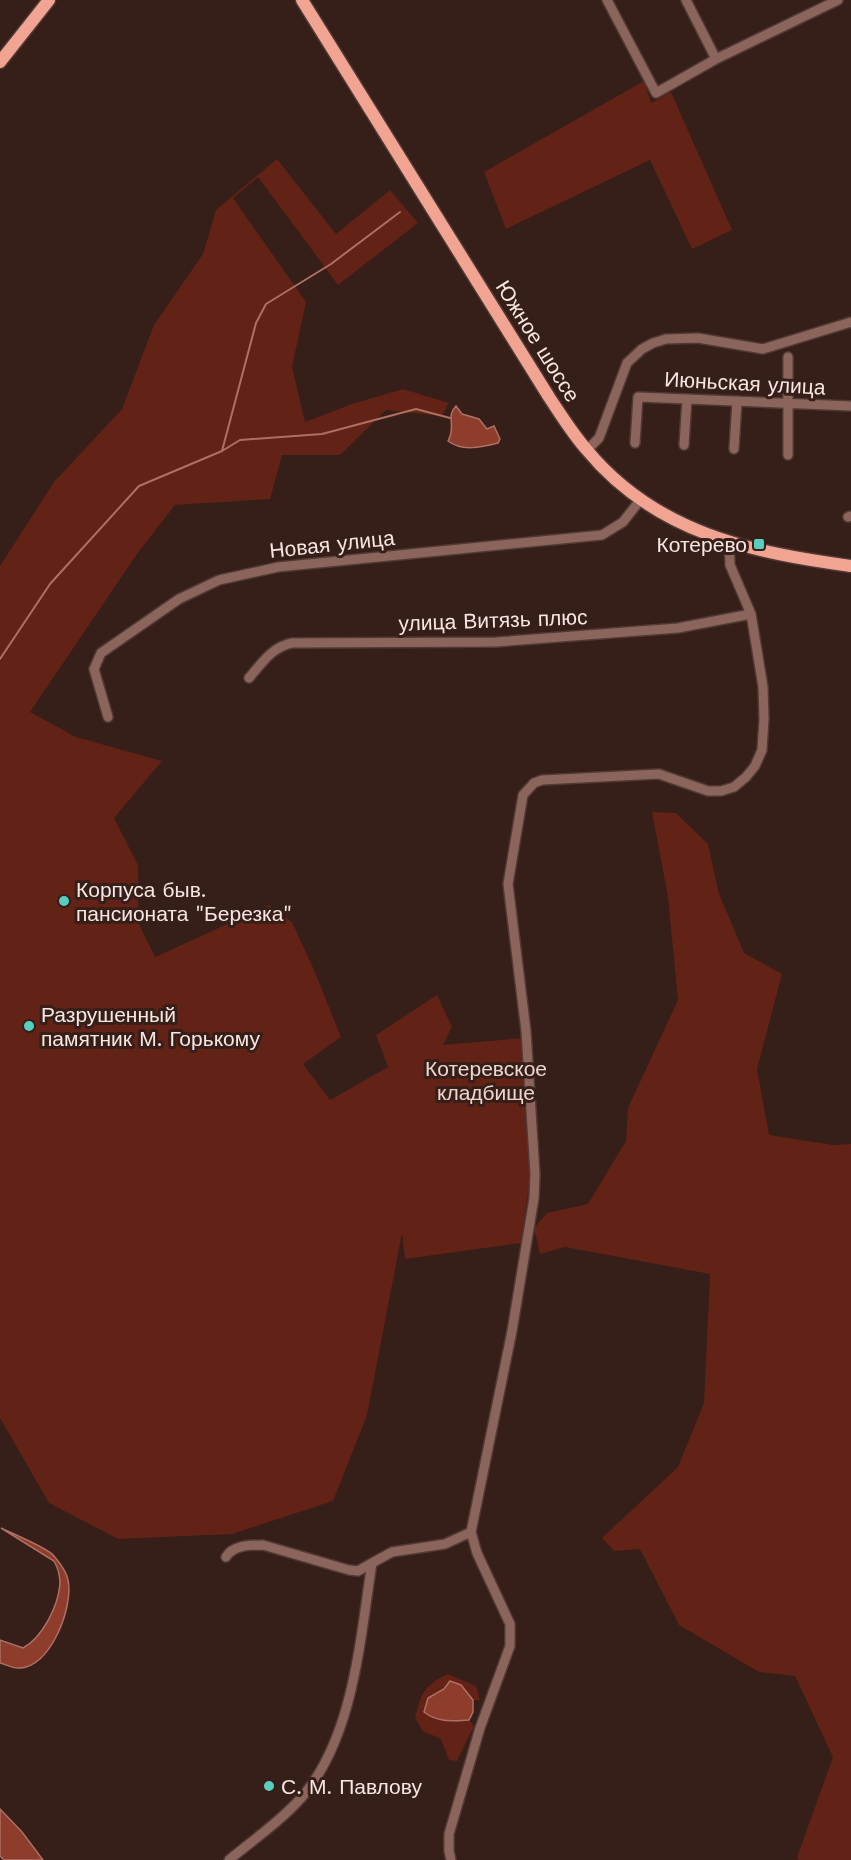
<svg xmlns="http://www.w3.org/2000/svg" width="851" height="1860" viewBox="0 0 851 1860" font-family="'Work Sans',sans-serif">
	<style>
		.green { fill: #622215 }
		.water { fill: #8e3d2c; stroke: #ae7063; stroke-width: 1.5 }
		.lines { fill: none; stroke-linecap: round; stroke-linejoin: round }
		.stream { stroke: #ae7063; stroke-width: 2 }
		.minor-casing { stroke: #513a35; stroke-width: 12 }
		.major-casing { stroke: #513a35; stroke-width: 15 }
		.minor { stroke: #8b655c; stroke-width: 9 }
		.major { stroke: #f2a492; stroke-width: 12 }
		.poi-dot { fill: #59cebe; stroke: #361e19; stroke-width: 2 }
		.labels { text-anchor: middle; dominant-baseline: central; stroke-width: 6; stroke-linejoin: round; paint-order: stroke }
		.street-label { font-size: 21px; fill: #f7e6e2; stroke: #361e19 }
		.poi-label { font-size: 21px; fill: #f7e6e2; stroke: #361e19; text-anchor: start }
		.park-label { font-size: 21px; fill: #eed5cf; stroke: #361e19 }
	</style>
	<rect width="100%" height="100%" fill="#361e19"/>
	<path class="green" d="M644,81L651,103L671,92L732,230L692,249L650,160L506,229L484,172Z
		M277,159L336,234L390,190L418,223L338,285L258,177L233,198L306,302L292,367L305,422L352,404L403,389L449,403L442,416L386,410L340,455H282L270,499L175,505L137,554L30,712L76,737L162,761L114,818L138,865V922L155,957L269,905L292,922L315,972L341,1037L303,1064L330,1100L388,1067L376,1035L437,995L452,1027L443,1045L523,1038L524,1098L529,1151V1186L521,1243L405,1259L402,1233L367,1415L333,1501L232,1534L118,1539L49,1503L0,1418V566L54,482L122,409L154,325L203,254L216,210Z
		M652,812L676,813L708,844L719,894L744,953L782,974L757,1069L769,1135L833,1145L851,1144V1860H799L797,1857L833,1757L795,1676L759,1672L679,1625L640,1549L614,1551L602,1538L678,1467L704,1403L710,1274L565,1247L540,1254L534,1228L547,1213L588,1204L626,1141L628,1108L678,1000L668,897Z
		M448,1674L476,1686L480,1700H473L461,1685L450,1681L445,1689L428,1698L424,1712C438,1723 453,1721 469,1720L474,1726L457,1761L449,1760L441,1739L423,1731L415,1718C421,1694 424,1685 448,1674Z"/>
	<path class="water" d="M456,406L462,414L479,419L487,429L494,426L500,439L498,443C482,447 462,452 448,441C457,424 445,418 456,406Z
		M1,1528C13,1534 48,1548 54,1556C59,1562 67,1573 68,1580C74,1606 50,1670 18,1668C12,1668 5,1664 0,1663V1640L23,1648C43,1637 58,1606 60,1584C60,1576 58,1568 54,1561Z
		M450,1681L461,1685L473,1700V1712L469,1720C453,1721 438,1723 424,1712L428,1698L444,1689Z
		M0,1809L22,1832L43,1860H4L0,1856Z"/>
	<g class="lines">
		<path class="stream" d="M222,451L256,323L266,304L331,264L400,212
			M0,659L50,584L139,486L222,451L240,440L322,434L416,409L450,418"/>
		<g class="minor-casing">
			<path id="minor" d="M607,0L656,93L716,59
				M686,0L716,59L838,0
				M635,443L638,397L851,406
				M684,445L687,399
				M734,449L737,401
				M587,450L599,438L627,363L642,349L653,343L666,339L698,338L763,349L851,322
				M788,455V357
				M848,517L851,516
				M249,678C262,663 272,647 292,643L496,642L678,628L751,614
				M108,717L94,669L101,653L179,599L219,580L278,567L602,535L623,522L641,499
				M226,1557C233,1545 250,1545 263,1545L349,1570L358,1571L372,1563
				M229,1860C253,1840 281,1821 302,1797C354,1736 360,1639 372,1563L392,1552L445,1544L471,1532
				M451,1860L449,1851V1834L480,1728L510,1646V1624L477,1553L471,1532L512,1331L534,1198L535,1174L526,1031L508,884L523,795L534,783L542,780L659,774L708,791H721L734,787L746,777L755,766L762,750L764,719L763,687L751,614L730,565L729,543"/>
		</g>
		<g class="major-casing">
			<path id="major" d="M302,0L549,397C561,415 572,433 586,449C655,533 750,552 851,566
				M0,62L49,0"/>
		</g>
		<use href="#minor" class="minor"/>
		<use href="#major" class="major"/>
	</g>
	<g class="poi-dot">
		<rect x="753" y="538" width="12" height="12" rx="3"/>
		<circle cx="64" cy="901" r="6"/>
		<circle cx="29" cy="1026" r="6"/>
		<circle cx="269" cy="1786" r="6"/>
	</g>
	<g class="labels">
		<g class="street-label">
			<text transform="translate(538 341) rotate(58)">Южное шоссе</text>
			<text transform="translate(745 383) rotate(3)">Июньская улица</text>
			<text transform="translate(332 544) rotate(-6)">Новая улица</text>
			<text transform="translate(493 620) rotate(-2)">улица Витязь плюс</text>
		</g>
		<g class="poi-label">
			<text x="747" y="544" text-anchor="end">Котерево</text>
			<text x="76" y="889">Корпуса быв.<tspan x="76" dy="24">пансионата "Березка"</tspan></text>
			<text x="41" y="1014">Разрушенный<tspan x="41" dy="24">памятник М. Горькому</tspan></text>
			<text x="281" y="1786">С. М. Павлову</text>
		</g>
		<g class="park-label">
			<text x="486" y="1068">Котеревское<tspan x="486" dy="24">кладбище</tspan></text>
		</g>
	</g>
</svg>
